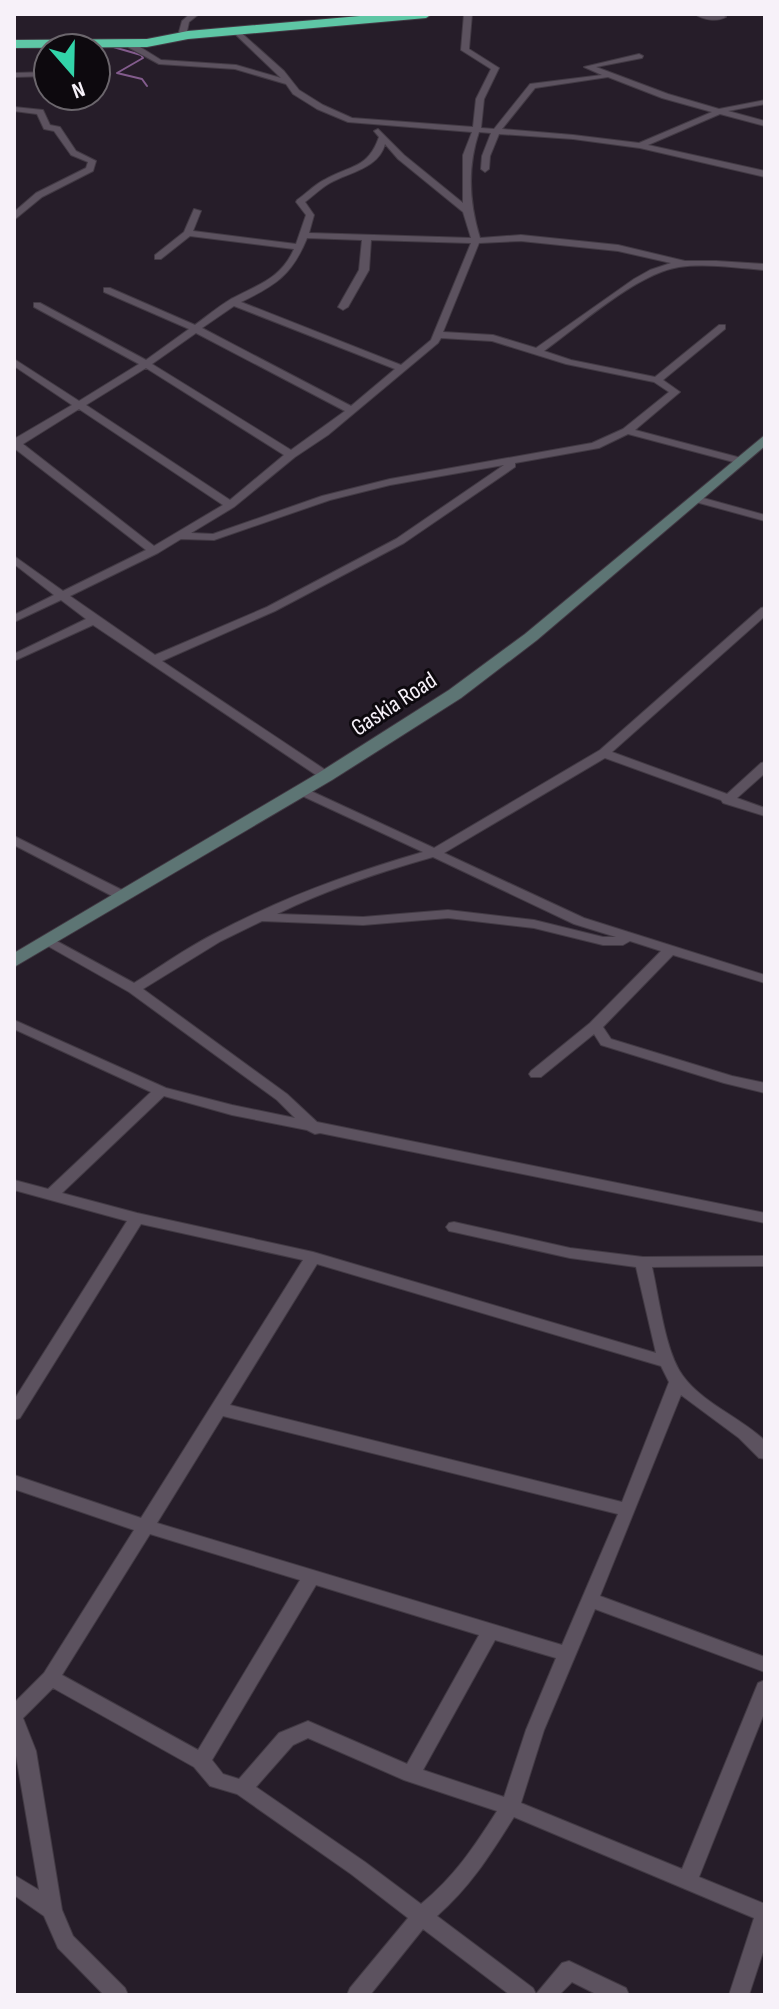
<svg xmlns="http://www.w3.org/2000/svg" width="779" height="2009" viewBox="0 0 779 2009" font-family="'Sofia Sans Condensed',sans-serif">
	<style>
		.lines { fill: none; stroke-linecap: round; stroke-linejoin: round }
		.stream { stroke: #835c8d; stroke-width: 2 }
		.street-casing { stroke: #423a44; stroke-width: 2 }
		.secondary-casing { stroke: #423a44; stroke-width: 2 }
		.highway-casing { stroke: #423a44; stroke-width: 2 }
		.street { fill: #5c525f; fill-rule: evenodd }
		.secondary { fill: #5d7574; fill-rule: evenodd }
		.highway { fill: #5ec6a5; fill-rule: evenodd }
		.labels { text-anchor: middle; dominant-baseline: central; stroke-width: 6; stroke-linejoin: round; paint-order: stroke }
		.street-label { font-size: 24px; fill: #f7f1f9; stroke: #0d090e }
	</style>
	<rect width="100%" height="100%" fill="#261d29"/>
	<g class="lines">
		<path class="stream" d="M110,46L141,55L143,58L117,73L142,79L147,86"/>
		<g class="street-casing">
			<path id="street" d="M190,14H199L189,22L187,31L192,35L188,37L179,32L182,21Z
				M464,14H472L469,49L499,68L484,99L481,128L494,129L530,84L602,75L584,67L639,54L643,56L642,58L596,67L668,94L719,109L765,100V104L728,111L765,121V126L720,114L648,145L765,171V177L640,148L573,139L499,134L490,156L489,169L485,172L481,169L482,156L491,133L479,132C467,168 469,202 480,238L521,235L618,245L685,261H716L765,264V270C737,268 707,263 679,267C636,274 580,325 544,351L571,360L655,377L719,325H725V329L663,380L680,392L635,430L745,459V463L741,464L628,434L599,448L515,463V467L404,543L275,611L162,661L330,773L332,776L330,779H322L93,625L14,661V654L86,619L61,600L14,622V615L54,595L14,564V556L63,591L146,550L14,448V439L72,405L14,366V359L79,401L139,364L34,307V303H40L146,360L189,329L104,292V288H110L195,325C207,316 219,306 231,299C257,285 281,279 294,249L190,236L161,259H155V255L184,232L194,209L201,211L193,231L296,244L306,215L296,202L297,200C306,194 314,185 324,180C350,165 368,169 379,137L374,131L378,129L404,155L463,203V155L472,132L348,122L317,109L293,94L286,84L235,69L159,64L126,46V42H132L161,60L236,65L281,78L234,33V29H237L284,71L299,90L323,105L352,118L473,127L476,99L491,69L461,50ZM608,77L662,98L712,112L639,143L573,135L502,129L535,88ZM385,144L398,159L463,212L471,238L309,233L314,215L305,202C313,196 321,188 330,183C350,172 379,168 385,144ZM307,238L362,240L359,270L338,307L343,310L348,307L369,270L371,240L471,243L431,340L401,365L241,302C276,285 292,275 307,238ZM521,241L618,251L671,263L650,270L634,279L536,348L493,335L443,332L479,243ZM234,306L395,369L351,406L202,328ZM196,333L345,411L291,450L152,364ZM441,338L492,341L566,364L654,382L669,392L623,429L592,443L390,479L322,496L213,534L191,533L234,507L295,457L328,435L438,343ZM146,368L284,455L230,500L86,405ZM79,409L223,505L154,546L23,444ZM504,465L396,539L267,607L155,655L70,596L158,553L181,539L214,540L330,500L390,485Z
				M695,14L722,15L726,17C717,22 703,20 695,14Z
				M48,72V76L14,77V73Z
				M96,72H101L102,74L96,76Z
				M14,107L43,110L50,125L60,127L76,151L96,161L93,171L42,197L14,220V212L36,193L86,168L88,162L71,155L54,131L44,129L37,114L14,111Z
				M696,496L765,515V521L692,501L691,499Z
				M765,607V616L612,752L727,794L761,763L765,762V773L737,798L765,808V816L723,803L721,800L605,758L444,853L584,918L765,975V983L673,955L603,1027L611,1039L732,1076L765,1083V1093L724,1083L601,1045L594,1034L541,1077H531L529,1074L531,1071L590,1023L661,951L630,941L623,945H603L534,928L448,918L363,925L262,921L221,941L143,989L287,1094L317,1122L765,1213V1223L320,1133L315,1134L307,1130L232,1115L164,1096L62,1193L137,1213L313,1252L656,1353L636,1267L570,1258L454,1232L449,1231L446,1227L449,1223L454,1222L570,1248L643,1257L765,1256V1266L652,1267C659,1297 665,1352 683,1376C702,1402 737,1416 762,1438L765,1442V1459L759,1458L739,1438L681,1395L600,1596L765,1657V1672L595,1609L544,1730L521,1803L682,1869L756,1688L758,1683L765,1680V1711L699,1877L765,1904V1946L749,1995H729L754,1918L514,1817C490,1855 471,1886 437,1916L533,1988L536,1994L562,1963L569,1961L626,1988L629,1995H598L572,1982L559,1995H510L423,1929L370,1995H347L350,1988L408,1918L351,1874L237,1794L210,1786L194,1767L53,1688L23,1718L36,1751L62,1910L73,1936L125,1988L128,1995H104L58,1948L44,1916L14,1895V1875L39,1890L14,1744V1703L44,1673L134,1530L14,1489V1475L141,1518L303,1260L141,1224L20,1418L14,1420V1400L127,1221L14,1190V1180L48,1189L151,1092L14,1029V1020L166,1088L232,1105L295,1118L277,1100L129,992L39,941L46,937L51,938L134,983C160,967 185,949 212,935C279,899 350,873 423,852L296,793L294,790L300,786L434,848L600,750L761,608ZM433,857L574,924L616,937H603L534,920L448,910L363,917L277,914C328,889 380,872 433,857ZM317,1264L661,1366L669,1382L622,1502L230,1405ZM223,1416L618,1514L562,1645L157,1523ZM150,1534L300,1580L198,1750L62,1675ZM316,1585L479,1635L407,1764L308,1721L279,1733L239,1779L223,1774L212,1760ZM495,1640L556,1658L526,1730L504,1797L423,1770ZM308,1738L404,1780L497,1811C474,1847 455,1876 421,1904L365,1862L256,1787L293,1745Z
				M14,836L128,893L130,896L123,900L118,899L14,845Z"/>
		</g>
		<g class="secondary-casing">
			<path id="secondary" d="M765,435V446L537,640L461,698L332,780L14,967V953L320,772L449,690L525,634Z"/>
		</g>
		<g class="highway-casing">
			<path id="highway" d="M383,14H432L426,18L188,39L147,47L14,48V40L147,39L188,31Z"/>
		</g>
		<use href="#street" class="street"/>
		<use href="#secondary" class="secondary"/>
		<use href="#highway" class="highway"/>
	</g>
	<g class="labels">
		<g class="street-label">
			<text transform="translate(394 704) rotate(-33)">Gaskia Road</text>
		</g>
	</g>
	<rect width="779" height="2009" fill="none" stroke="#f7f1f9" stroke-width="32"/>
	<g transform="translate(72 72) rotate(160)"><circle r="38" fill="#0d090e" stroke="#6b666c" stroke-width="2"/>
	<path d="M0-6L14 30L0 20L-14 30Z" fill="#32d4a9"/>
	<text y="-12" font-size="22" font-weight="bold" text-anchor="middle" fill="#f7f1f9">N</text>
	</g>
</svg>
